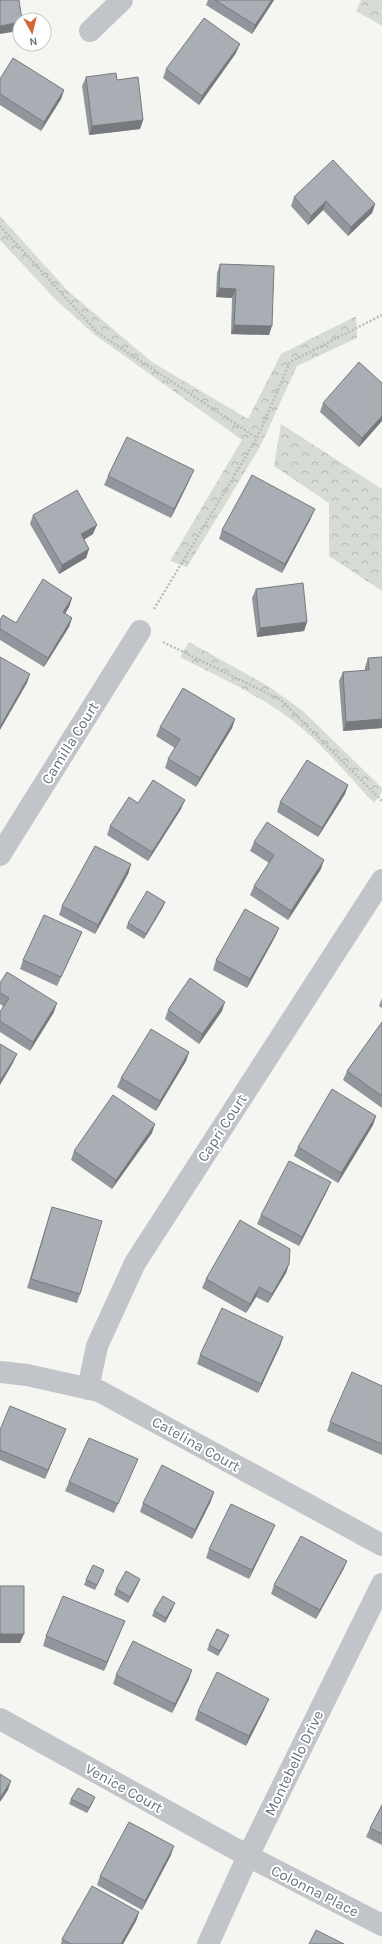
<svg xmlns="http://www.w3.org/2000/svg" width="382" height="1944" viewBox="0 0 382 1944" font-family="Karla,sans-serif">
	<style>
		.forest { fill: url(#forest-crowns) }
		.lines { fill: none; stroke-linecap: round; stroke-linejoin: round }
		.path { stroke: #b9bbbe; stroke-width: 2.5; stroke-dasharray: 2 2; stroke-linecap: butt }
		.minor { stroke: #c1c4c8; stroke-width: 22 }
		.wall { fill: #90969b }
		.shaded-wall { fill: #767a7e }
		.building { fill: #a8aeb4; stroke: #767a7e }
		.labels { text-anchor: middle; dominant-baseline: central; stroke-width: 4; stroke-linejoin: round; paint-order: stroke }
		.street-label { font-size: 15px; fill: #677381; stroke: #fff }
	</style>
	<defs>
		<pattern id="forest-crowns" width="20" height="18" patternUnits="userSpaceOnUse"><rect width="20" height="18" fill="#d6dcd4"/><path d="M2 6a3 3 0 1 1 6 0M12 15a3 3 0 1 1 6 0" fill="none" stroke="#b1b7b1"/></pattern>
	</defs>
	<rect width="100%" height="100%" fill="#f5f6f2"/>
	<path class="forest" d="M361,0H382V26L356,11Z
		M0,216L68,291L152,362L248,419L281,354L356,316L357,338L297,366L260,447L187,567L170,561L242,440L95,335L54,298L0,240Z
		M281,424L382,489V591L329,556V503L274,466Z
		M189,642L268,686L303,711L382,788V792L374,803C351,779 329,752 304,730C267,698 223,679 180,657Z"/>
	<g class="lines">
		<path class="path" d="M0,226L98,333L257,438
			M154,609L257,438L290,362L382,315
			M163,642L281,700L382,801"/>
		<path class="minor" d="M90,31L122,0
			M0,855L140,631
			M0,1372L27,1375L99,1391L382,1545
			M88,1389L97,1346L135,1263L382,880
			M0,1719L248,1856L382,1925
			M208,1944L248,1856L382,1584"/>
	</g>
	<path class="wall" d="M208,0H274L252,34L206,5Z
		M236,53L199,105L163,78L166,69Z
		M86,77L117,80L143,120L140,129L89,135L82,86Z
		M0,79L64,90L61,99L41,131L0,105Z
		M294,197L375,204L372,213L348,236L323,210L308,225L291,206Z
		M220,264L269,335L231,334L232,298L216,297L217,273Z
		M323,403L382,421L359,447L320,412Z
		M108,476L190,479L171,518L104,485Z
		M33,515L93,534L84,540L89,549L86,558L59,574L30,524Z
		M311,518L282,573L219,539L222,530Z
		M256,589L307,622L304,631L257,637L252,598Z
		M72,598L69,607L65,614L72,618L69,627L44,667L0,640V620L16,623Z
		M382,657V728L343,731L339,681L343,672L365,671V667L368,658Z
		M235,719L232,728L196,787L165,768L168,759L175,748L156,736L160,727Z
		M348,785L345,794L318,837L277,812L280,802Z
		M138,803L181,809L148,861L107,835L110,826Z
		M254,842L321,869L288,920L250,895L254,886L269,863L250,851Z
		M131,864L128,874L95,934L59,915L62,906Z
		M165,902L163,907L144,939L126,928L128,923Z
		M279,928L275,937L247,988L213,970L216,960Z
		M82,932L78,941L57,986L20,969L23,960Z
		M0,983L54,1012L30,1051L0,1032V1012L3,1006L0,1004Z
		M382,998V1008L379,1006Z
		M168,1010L222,1011L199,1044L165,1019Z
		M382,1022V1108L343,1080L347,1071Z
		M189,1052L186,1061L156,1111L117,1087L121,1078Z
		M376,1116L373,1125L338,1183L294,1156L298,1147Z
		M152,1133L112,1189L71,1160L74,1151Z
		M331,1182L327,1191L299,1246L257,1224L261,1215Z
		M52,1207L80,1294L77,1303L27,1288L49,1216Z
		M289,1264L286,1273L268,1303L256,1297L246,1313L202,1288L206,1279Z
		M283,1337L280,1346L258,1393L197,1364L200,1355Z
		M382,1386V1455L327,1431L330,1422Z
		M0,1430L62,1438L45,1479L0,1460Z
		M134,1468L114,1513L65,1491L69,1482Z
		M211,1501L192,1539L140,1512L143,1503Z
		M275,1525L271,1534L249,1579L206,1558L209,1549Z
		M347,1561L343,1570L316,1619L271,1594L274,1585Z
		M104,1570L95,1590L84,1585L86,1580Z
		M140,1579L138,1584L128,1603L114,1595L116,1589Z
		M173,1608L165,1623L152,1616L154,1611Z
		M121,1630L104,1671L43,1646L46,1636Z
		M227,1640L218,1656L207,1650L209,1645Z
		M116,1675L189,1679L172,1713L113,1684Z
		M265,1708L246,1746L195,1720L198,1711Z
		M71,1799L93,1802L87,1813L69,1804Z
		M382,1805V1845L366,1837L370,1828Z
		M171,1855L142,1910L97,1885L100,1876Z
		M139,1912L136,1921L123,1944H61L62,1939Z"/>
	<path class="shaded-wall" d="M272,0H274L252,34L255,25Z
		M20,22V28L19,31L0,34V26Z
		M240,44L236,53L199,105L202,96Z
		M64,90L61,99L41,131L44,122Z
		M143,120L140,129L89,135L92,126Z
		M326,201L323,210L308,225L311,216Z
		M375,204L372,213L348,236L351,227Z
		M219,288L236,289L232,298L216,297Z
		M234,325L272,326L269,335L231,334Z
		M382,416V421L359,447L362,438Z
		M194,470L190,479L171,518L174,509Z
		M315,509L311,518L282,573L285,564Z
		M97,525L93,534L77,543L81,534Z
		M89,549L86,558L59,574L62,565Z
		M72,598L69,607L60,622L63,612Z
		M72,618L69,627L44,667L48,658Z
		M307,622L304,631L257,637L260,628Z
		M30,674L27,683L0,730V727Z
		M235,719L232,728L196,787L200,778Z
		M382,719V728L343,731L346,722Z
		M348,785L345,794L318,837L322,828Z
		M185,800L181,809L148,861L152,852Z
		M324,860L321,869L288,920L291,911Z
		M131,864L128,874L95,934L98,925Z
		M165,902L163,907L144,939L146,934Z
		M279,928L275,937L247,988L250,979Z
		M225,1002L222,1011L199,1044L202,1034Z
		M57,1003L54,1012L30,1051L33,1042Z
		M189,1052L186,1061L156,1111L160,1101Z
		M17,1054L13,1063L0,1085V1081Z
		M376,1116L373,1125L338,1183L341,1173Z
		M155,1124L152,1133L112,1189L116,1180Z
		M331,1182L327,1191L299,1246L302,1237Z
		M289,1264L286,1273L268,1303L272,1294Z
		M259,1287L256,1297L246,1313L250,1304Z
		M283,1337L280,1346L258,1393L261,1384Z
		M66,1429L62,1438L45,1479L48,1470Z
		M214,1492L211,1501L192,1539L195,1530Z
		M275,1525L271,1534L249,1579L252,1570Z
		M347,1561L343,1570L316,1619L320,1610Z
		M140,1579L138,1584L128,1603L130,1597Z
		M175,1603L173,1608L165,1623L166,1618Z
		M125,1621L121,1630L104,1671L107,1662Z
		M0,1634H24L20,1643H0Z
		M229,1635L227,1640L218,1656L220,1651Z
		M192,1670L189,1679L172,1713L175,1704Z
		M269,1699L265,1708L246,1746L249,1736Z
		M11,1781L8,1790L0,1802V1798Z
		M95,1797L93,1802L87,1813L89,1808Z
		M174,1846L171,1855L142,1910L145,1901Z
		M139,1912L136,1921L123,1944H121Z"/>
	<path class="building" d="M0,0H19L22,20H20V22L0,26Z
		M215,0H272L255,25Z
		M204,18L240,44L202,96L166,69Z
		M13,58L64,90L44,122L0,94V79Z
		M116,73L117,80L138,77L143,120L92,126L86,77Z
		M333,160L375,204L351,227L326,201L311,216L294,197Z
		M220,264L274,266L272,326L234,325L236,289L219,288Z
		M359,362L382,383V416L362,438L323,403Z
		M127,437L194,470L174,509L108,476Z
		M252,475L315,509L285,564L222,530Z
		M77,490L97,525L81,534L89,549L62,565L33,515Z
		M43,579L72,598L63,612L72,618L48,658L0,629V620L3,615L16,623Z
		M303,583L307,622L260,628L256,589Z
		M0,657L30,674L0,727Z
		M382,657V719L346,722L343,672L369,670L368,658Z
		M183,688L235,719L200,778L168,759L180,739L160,727Z
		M307,760L348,785L322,828L280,802Z
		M153,780L185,800L152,852L110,826L129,797L138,803Z
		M267,822L324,860L291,911L254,886L274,855L254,842Z
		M95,846L131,864L98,925L62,906Z
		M147,891L165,902L146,934L128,923Z
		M245,909L279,928L250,979L216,960Z
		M44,915L82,932L61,977L23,960Z
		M7,972L57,1003L33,1042L0,1021V1012L9,998L0,993V983Z
		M190,978L225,1002L202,1034L168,1010Z
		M382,1022V1096L347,1071Z
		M151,1029L189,1052L160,1101L121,1078Z
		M0,1044L17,1054L0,1081Z
		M332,1089L376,1116L341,1173L298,1147Z
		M113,1095L155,1124L116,1180L74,1151Z
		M289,1161L331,1182L302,1237L261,1215Z
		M52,1207L102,1221L80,1294L31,1279Z
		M240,1220L290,1249L289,1264L272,1294L259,1287L250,1304L206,1279Z
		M222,1308L283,1337L261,1384L200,1355Z
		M352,1372L382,1386V1444L330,1422Z
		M10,1406L66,1429L48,1470L0,1450V1430Z
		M89,1438L138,1459L118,1504L69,1482Z
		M162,1465L214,1492L195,1530L143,1503Z
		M231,1504L275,1525L252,1570L209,1549Z
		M301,1536L347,1561L320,1610L274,1585Z
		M93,1565L104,1570L97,1585L86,1580Z
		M126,1571L140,1579L130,1597L116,1589Z
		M0,1586H24V1634H0Z
		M63,1596L125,1621L107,1662L46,1636Z
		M163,1596L175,1603L166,1618L154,1611Z
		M217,1629L229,1635L220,1651L209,1645Z
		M133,1641L192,1670L175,1704L116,1675Z
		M217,1672L269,1699L249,1736L198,1711Z
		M0,1774L11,1781L0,1798Z
		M78,1788L95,1797L89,1808L71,1799Z
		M382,1805V1834L370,1828Z
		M129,1822L174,1846L145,1901L100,1876Z
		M92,1886L139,1912L121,1944H71L62,1939Z
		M316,1930L344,1944H309Z"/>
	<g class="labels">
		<g class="street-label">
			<text transform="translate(70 743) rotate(-58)">Camilla Court</text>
			<text transform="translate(222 1128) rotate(-57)">Capri Court</text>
			<text transform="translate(196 1444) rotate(29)">Catelina Court</text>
			<text transform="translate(294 1763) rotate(-64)">Montebello Drive</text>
			<text transform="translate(124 1788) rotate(29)">Venice Court</text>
			<text transform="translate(315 1891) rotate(27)">Colonna Place</text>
		</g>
	</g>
	<g transform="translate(32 32) rotate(172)"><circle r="19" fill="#ffffff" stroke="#c2c7cd"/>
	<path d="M0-3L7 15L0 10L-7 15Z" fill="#d46834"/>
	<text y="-6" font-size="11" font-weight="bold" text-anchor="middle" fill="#677381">N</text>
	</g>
</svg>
